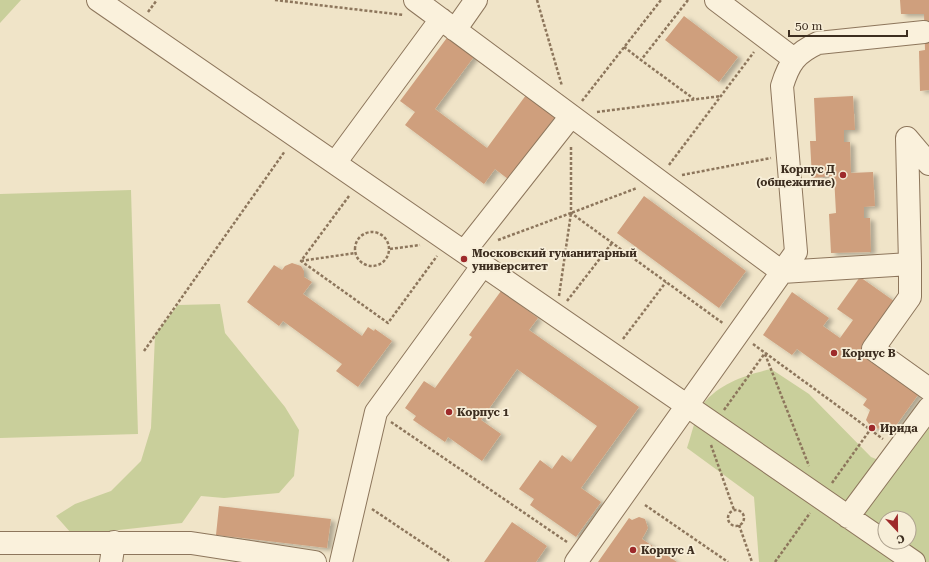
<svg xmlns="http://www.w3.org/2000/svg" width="929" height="562" viewBox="0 0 929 562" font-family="'Roboto Serif',serif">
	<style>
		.green { fill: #c9cf9b; fill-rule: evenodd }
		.building { fill: #cf9f7d; filter: url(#shadow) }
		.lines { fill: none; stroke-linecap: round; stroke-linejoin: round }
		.minor-casing { stroke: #8d765c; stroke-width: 24 }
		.path { stroke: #8d765c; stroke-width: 2.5; stroke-dasharray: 3 2; stroke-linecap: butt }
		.minor { stroke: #faf1dc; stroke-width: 22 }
		.poi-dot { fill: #9e2a2b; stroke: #f7eed8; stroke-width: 1.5 }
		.labels { text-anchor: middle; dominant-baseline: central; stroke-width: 3.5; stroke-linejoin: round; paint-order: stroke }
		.poi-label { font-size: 11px; font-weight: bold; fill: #3d2e20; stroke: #f7eed8; text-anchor: start }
	</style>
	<defs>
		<filter id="shadow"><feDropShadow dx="4.5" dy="2.5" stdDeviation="2" flood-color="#0004"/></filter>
	</defs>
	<rect width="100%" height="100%" fill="#f0e4c8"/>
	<path class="green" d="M0,0H21L0,23Z
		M131,190L138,434L0,438V194Z
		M220,304L225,333L285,407L299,430L294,476L279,493L224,498L201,496L182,523L110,531L71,533L56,516L75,504L111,491L141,461L151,428L155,335L178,305Z
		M771,369L809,394L871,457L893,466L929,413V562H759L754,497L687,448C691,437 696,413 703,404C720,383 746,375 771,369ZM885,518H909V542H885Z"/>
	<path class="building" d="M900,0H929V90L920,91L919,51L925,50L924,14H901Z
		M684,16L738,57L719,82L665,40Z
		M449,35L476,54L435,109L487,148L529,91L558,113L508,179L495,169L484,184L405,125L415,112L400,101Z
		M853,96L855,130H844V142H850L851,173L873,172L875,206L864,207V218H870L871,252L831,253L829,214L836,213L834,176L812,178L810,141H816L814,98Z
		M644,196L746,271L719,308L617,233Z
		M292,263L301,266L304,271V277L312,282L303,294L362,336L368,327L374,331L375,329L392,341L358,387L336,371L342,364L283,321L279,326L247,302L274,265L282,270L285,266Z
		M860,277L901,306L877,328L862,351L882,365L923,388L895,427L889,423L883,429L872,428L866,420L870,410L863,405L867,399L797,349L792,355L763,335L792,292L829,318L823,326L840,338L853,320L837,309Z
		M501,291L538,318L529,330L639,407L581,488L601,502L576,537L530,505L534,499L519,489L540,460L552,469L562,455L571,462L597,426L517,369L481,420L501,434L482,461L448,437L445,442L413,420L416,416L405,408L424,381L435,388L472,337L469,335Z
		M219,506L331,519L327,548L216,535Z
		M629,518L632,520L639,517L645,519L648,528L642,539L677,562H598Z
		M512,522L547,546L536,562H484Z"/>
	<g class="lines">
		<g class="minor-casing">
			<path id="minor" d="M98,0L914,562
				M415,0L782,272L910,264L907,138L929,164
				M716,0L794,59
				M455,30L476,0
				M335,163L441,19
				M464,252L571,116
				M910,264V297L873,349L929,389
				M848,517L929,408
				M0,543H191L315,562
				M111,562L114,542
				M341,562L376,412L483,265
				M576,562L796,252L782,86C789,63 796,53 818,43L924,32"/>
		</g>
		<path class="path" d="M275,0L404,15
			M537,0L562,86
			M688,0L641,60L694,99
			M148,12L157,0
			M624,47L641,60
			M582,101L661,0
			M597,112L721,96
			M571,147V213L724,324
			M669,165L754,52
			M682,175L771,158
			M349,196L301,261L388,323L437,256
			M355 249a17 17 0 1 1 34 0a17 17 0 1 1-34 0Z
			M498,240L571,213
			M390,249L420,245
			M301,261L355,253
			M559,296L571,213L637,188
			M567,301L612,243
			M623,339L666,282
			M753,344L883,439
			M144,351L285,151
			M765,354L809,466
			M724,410L765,353
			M391,422L567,542
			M711,445L734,510
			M832,483L870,430
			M645,505L728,562
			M372,509L451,562
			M728 518a8 8 0 1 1 16 0a8 8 0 1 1-16 0Z
			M739,525L752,562
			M775,562L810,513"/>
		<use href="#minor" class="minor"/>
	</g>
	<g class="poi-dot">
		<circle cx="843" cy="175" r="4"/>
		<circle cx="464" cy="259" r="4"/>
		<circle cx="834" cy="353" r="4"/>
		<circle cx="449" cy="412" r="4"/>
		<circle cx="872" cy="428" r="4"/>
		<circle cx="633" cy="550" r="4"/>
	</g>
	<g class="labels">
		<g class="poi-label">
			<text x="835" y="169" text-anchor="end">Корпус Д<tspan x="835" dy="13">(общежитие)</tspan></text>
			<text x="472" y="253">Московский гуманитарный<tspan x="472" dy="13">университет</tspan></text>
			<text x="842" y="353">Корпус В</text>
			<text x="457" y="412">Корпус 1</text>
			<text x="880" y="428">Ирида</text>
			<text x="641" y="550">Корпус А</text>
		</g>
	</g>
	<g transform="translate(897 530) rotate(158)"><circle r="19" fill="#f7eed8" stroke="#ada18e"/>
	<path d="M0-3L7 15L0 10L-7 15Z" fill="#9e2a2b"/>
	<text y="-6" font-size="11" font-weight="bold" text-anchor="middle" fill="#3d2e20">С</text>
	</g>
	<path d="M789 30v6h118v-6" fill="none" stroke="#3d2e20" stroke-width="2"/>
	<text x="795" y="30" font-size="12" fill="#3d2e20" stroke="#f7eed8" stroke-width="3" paint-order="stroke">50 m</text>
</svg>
